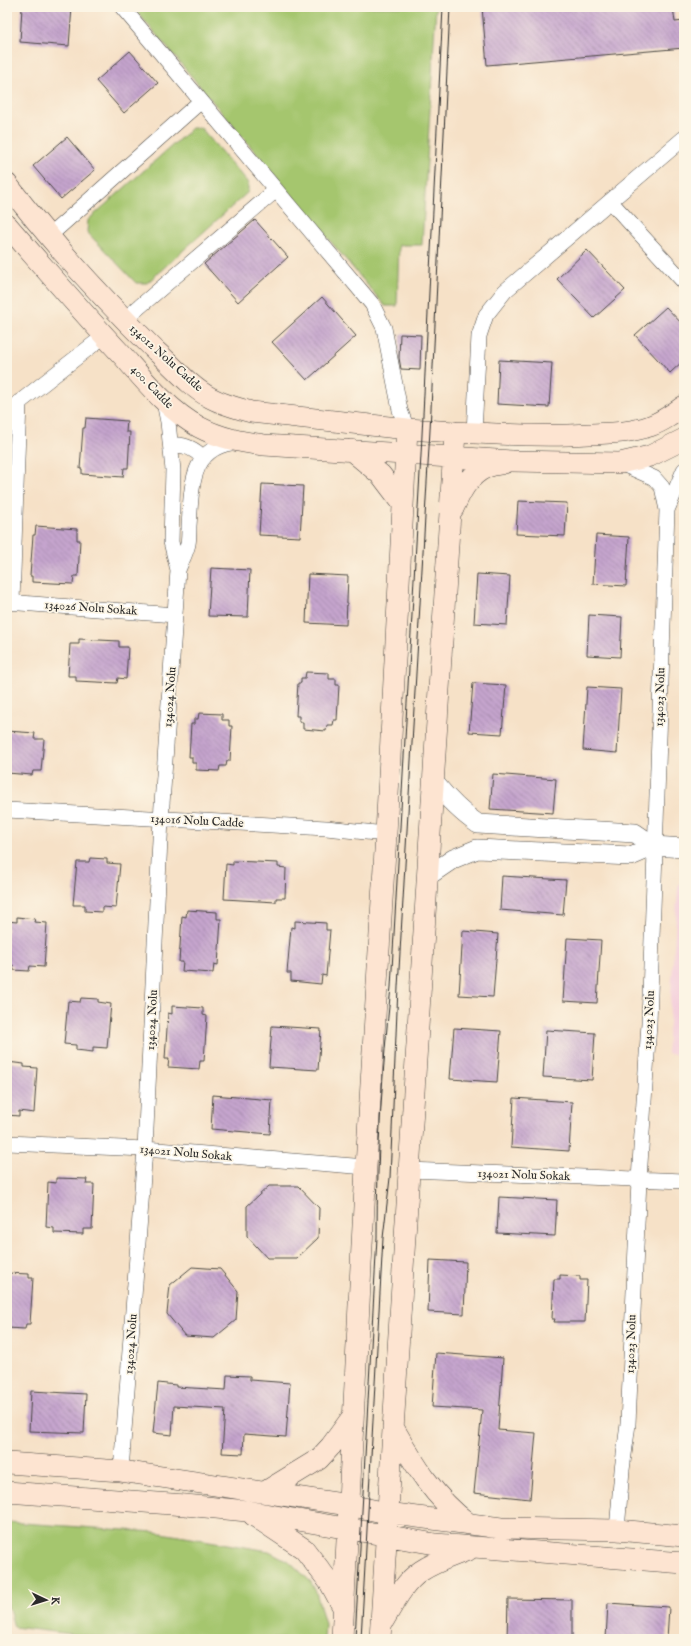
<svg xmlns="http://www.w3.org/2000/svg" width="691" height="1646" viewBox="0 0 691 1646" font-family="'IM FELL English',serif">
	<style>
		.built { fill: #f4cfdc }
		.green { fill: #a5c66e; stroke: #68784c }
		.building { fill: url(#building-back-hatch) }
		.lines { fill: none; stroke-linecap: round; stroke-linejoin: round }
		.minor-casing { stroke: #494642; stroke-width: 16 }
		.tertiary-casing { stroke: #494642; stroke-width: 20 }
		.secondary-casing { stroke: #494642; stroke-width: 22 }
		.minor { stroke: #fff; stroke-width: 15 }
		.tertiary { stroke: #fff; stroke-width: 19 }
		.secondary { stroke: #fde4d1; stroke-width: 21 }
		.tram { stroke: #2b2b2b; stroke-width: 1 }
		.labels { text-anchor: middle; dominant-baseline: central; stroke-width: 3.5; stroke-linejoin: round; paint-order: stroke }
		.street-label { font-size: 12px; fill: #2b2b2b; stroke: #fcf5e5 }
	</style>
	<defs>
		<pattern id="building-back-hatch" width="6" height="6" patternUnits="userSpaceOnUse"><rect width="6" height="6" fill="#c5a4cd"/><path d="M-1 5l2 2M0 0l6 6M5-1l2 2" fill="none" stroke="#a086a7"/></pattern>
	</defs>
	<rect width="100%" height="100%" fill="#fcf5e5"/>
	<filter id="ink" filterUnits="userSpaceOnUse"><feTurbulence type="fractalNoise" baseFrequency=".025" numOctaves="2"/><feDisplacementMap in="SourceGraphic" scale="8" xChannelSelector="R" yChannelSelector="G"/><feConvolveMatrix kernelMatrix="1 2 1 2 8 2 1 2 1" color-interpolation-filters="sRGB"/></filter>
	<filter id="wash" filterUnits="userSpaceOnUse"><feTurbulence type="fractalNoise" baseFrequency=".012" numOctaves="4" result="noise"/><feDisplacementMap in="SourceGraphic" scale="16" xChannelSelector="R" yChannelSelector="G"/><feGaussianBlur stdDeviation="0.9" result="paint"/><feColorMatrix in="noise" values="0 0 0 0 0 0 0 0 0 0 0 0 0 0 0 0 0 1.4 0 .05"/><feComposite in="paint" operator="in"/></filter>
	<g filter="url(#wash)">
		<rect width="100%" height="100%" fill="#f6e1c7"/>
		<path class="built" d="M684,879V1055L667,1054L678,886Z"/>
		<path class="green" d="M133,7H436L422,245H399L397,306H385Z
			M192,128H201L248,183V192L147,283H136L87,232L88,220Z
			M7,1522L155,1532L269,1551L290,1562L311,1582L316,1592L325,1624L324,1639H112L14,1627L7,1602Z"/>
		<g id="blocks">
			<path class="building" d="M22,7H72L69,46L20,42Z
				M482,7H673L675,22L684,21V48L487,65Z
				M130,51L158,83L124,113L96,81Z
				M67,137L95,170L61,199L33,166Z
				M255,220L288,257L238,302L204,264Z
				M587,250L625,290L594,318L557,279Z
				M322,297L356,336L307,380L272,342Z
				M666,307L684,326V360L670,373L635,335Z
				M400,334L421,335L420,370L401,369L399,358Z
				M499,360L552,363L549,407L497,404Z
				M86,418L127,421L126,432H130L128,468H124L123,477L82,474V469H80L83,428H85Z
				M262,484L303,486L300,537L259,535Z
				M518,501L567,503L565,536L516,534Z
				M36,526L77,529V540H80L78,576H74L73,584L32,582V576H30L33,535H35Z
				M596,535L629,537L626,586L593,584Z
				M211,568L250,570L248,617L208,616Z
				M308,574L348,576L346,625L306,623Z
				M477,574L510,576L507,625L474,623Z
				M589,615L622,617L620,657L587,655Z
				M79,639L119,641V647H128L126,679L118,678L117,683L76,681V676H68L70,644H79Z
				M306,672L329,673V679H336V685H339L337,720H334L333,725H327L326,731L303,729V722H299V716H296L298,683H301V678H305Z
				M473,683L506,685L502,734L469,732Z
				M587,687L621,689L617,753L583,750Z
				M199,713L222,714V720H229V726H232L230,761H227L226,766H220L219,771L196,770V763H192V757H189L191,724H194V719H198Z
				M7,731L35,733L34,739H44L41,771H33L32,775L7,773Z
				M493,774L556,779L553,813L490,809Z
				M90,858L107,859V863L120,864L116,908L102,907V912L85,911V905H73L77,862H89Z
				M233,861L278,863V867L286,868L285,898H276V902L224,899L226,864L233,865Z
				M502,876L566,880L563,915L500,910Z
				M187,910L217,912V919H221L218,965L214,964L213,973L182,971L183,962H179L182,916L186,917Z
				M17,917L35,919L34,922L47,923L44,967L30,966L29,971L13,970V965H7V921L17,922Z
				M295,921L326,923V930H330L326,976L322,975L321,984L291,981V973H287L291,927L295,928Z
				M463,931L498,934L493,997L459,995Z
				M567,938L601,940L597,1003L563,1001Z
				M81,998L98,999V1002L111,1004L107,1048L93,1047V1052L76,1050V1045L64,1044L68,1001L80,1002Z
				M172,1006L203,1008V1015L207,1016L204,1061H200L199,1069L168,1067L169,1059H165L168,1013L172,1014Z
				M272,1026L321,1029L318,1070L269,1067Z
				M454,1028L501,1031L497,1082L450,1079Z
				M546,1030L595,1033L592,1080L543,1077Z
				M7,1062L24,1064V1067L37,1068L34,1113L19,1111V1116L7,1115Z
				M213,1095L272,1100L270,1134L211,1129Z
				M514,1098L572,1102L569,1151L511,1147Z
				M56,1178L87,1179L86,1184H94L92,1229H83V1234L54,1233V1228L46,1227L48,1182L56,1183Z
				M269,1186H298L319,1208L318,1238L297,1258H267L247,1236V1206Z
				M499,1197L557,1200L555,1236L497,1233Z
				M430,1260L466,1262L464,1314L428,1312Z
				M192,1267L220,1269L238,1291L236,1320L214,1338L185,1336L167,1314L170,1285Z
				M7,1273L29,1274V1278H33L30,1324H26L25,1329L7,1328Z
				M560,1275L580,1276V1280H587L585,1322H554L555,1319H552L554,1279H560Z
				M436,1353L503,1358L498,1430L536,1433L530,1499L474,1493L482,1410L432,1407Z
				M227,1375L250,1376V1380L290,1383L286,1437L244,1434L243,1454L222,1453L225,1409L174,1406L172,1435L153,1433L158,1383L176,1385V1387L226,1390Z
				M31,1391L86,1394L84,1433L29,1431Z
				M508,1599L572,1600V1639H507Z
				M608,1603L669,1607L667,1639H606Z"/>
		</g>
	</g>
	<g filter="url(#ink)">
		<use href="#blocks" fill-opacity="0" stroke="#494642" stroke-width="1"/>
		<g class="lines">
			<g class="minor-casing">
				<path id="minor" d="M122,7L372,304L384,328L400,410L407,429
					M610,201L684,282
					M49,236L201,101
					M124,320L276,190
					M7,412L104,336
					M474,433L479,336L486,315L505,291L684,138
					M171,445C184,444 194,448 203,458
					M667,510L684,470
					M178,570C181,562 186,553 188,544C189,539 189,532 189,526C192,488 189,445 239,442
					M7,602L175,615
					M12,602L19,402
					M7,810L326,828L386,834
					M7,1143L145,1149L366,1167
					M409,1170L684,1181
					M121,1471L145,1149L161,819L178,570L171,542L173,470L168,422L164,402
					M617,1530L622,1470L628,1424L639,1180L649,1023L667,510L662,487L654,478L620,463"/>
			</g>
			<g class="tertiary-casing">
				<path id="tertiary" d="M433,781C447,798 460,812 478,824L635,833L654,846
					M428,876L453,859L477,849L631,856L654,846L684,848"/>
			</g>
			<g class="secondary-casing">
				<path id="secondary" d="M7,184C52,243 103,299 156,351C174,367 190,387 211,398C224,405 238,408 251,412L407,429L455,432L380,1639
					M7,225C45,269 83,313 122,355C145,381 168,410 199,427C220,438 241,442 264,445L512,461L620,463L650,456L684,439
					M455,432C500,434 544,437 589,434C609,433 631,433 650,426C662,422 673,414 684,406
					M351,450L381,475L403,504
					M453,509C460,493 468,476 485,468C491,465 498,465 504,463
					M393,1427C414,1464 434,1498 469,1524
					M7,1463L121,1471L349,1505L387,1513L501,1528L617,1530L684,1536
					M7,1492L185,1505L247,1511L435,1544L684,1563
					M265,1492L319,1459L331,1446L353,1416
					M253,1515L304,1549L330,1583L344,1609
					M382,1623C393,1605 403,1583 421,1571C436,1561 453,1556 470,1549
					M342,1639L366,1167L386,834L407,429"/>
			</g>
			<use href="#minor" class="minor"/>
			<use href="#tertiary" class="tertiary"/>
			<use href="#secondary" class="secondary"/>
			<path class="tram" d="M355,1639L377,1237C377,1154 382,1070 391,987L421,455L443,7
				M361,1639L383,1238L390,1178L398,987L430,430L450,7"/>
		</g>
	</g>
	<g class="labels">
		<g class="street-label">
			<text transform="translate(166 358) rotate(42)">134012 Nolu Cadde</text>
			<text transform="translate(152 387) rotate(46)">400. Cadde</text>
			<text transform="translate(91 608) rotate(4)">134026 Nolu Sokak</text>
			<text transform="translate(170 697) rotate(-86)">134024 Nolu</text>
			<text transform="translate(660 697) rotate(-88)">134023 Nolu</text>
			<text transform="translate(197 821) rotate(3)">134016 Nolu Cadde</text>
			<text transform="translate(152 1020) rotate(-87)">134024 Nolu</text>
			<text transform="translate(649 1020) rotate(-87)">134023 Nolu</text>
			<text transform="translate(186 1153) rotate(5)">134021 Nolu Sokak</text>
			<text transform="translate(524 1175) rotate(2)">134021 Nolu Sokak</text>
			<text transform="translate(131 1344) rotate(-86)">134024 Nolu</text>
			<text transform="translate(631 1344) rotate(-88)">134023 Nolu</text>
		</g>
	</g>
	<rect width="691" height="1646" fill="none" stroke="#fcf5e5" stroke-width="24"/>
	<g transform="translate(46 1600) rotate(94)" stroke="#fcf5e5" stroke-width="3" paint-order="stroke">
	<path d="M0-3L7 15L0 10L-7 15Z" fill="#2b2b2b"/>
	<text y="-6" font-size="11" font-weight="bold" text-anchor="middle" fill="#2b2b2b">K</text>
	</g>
</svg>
